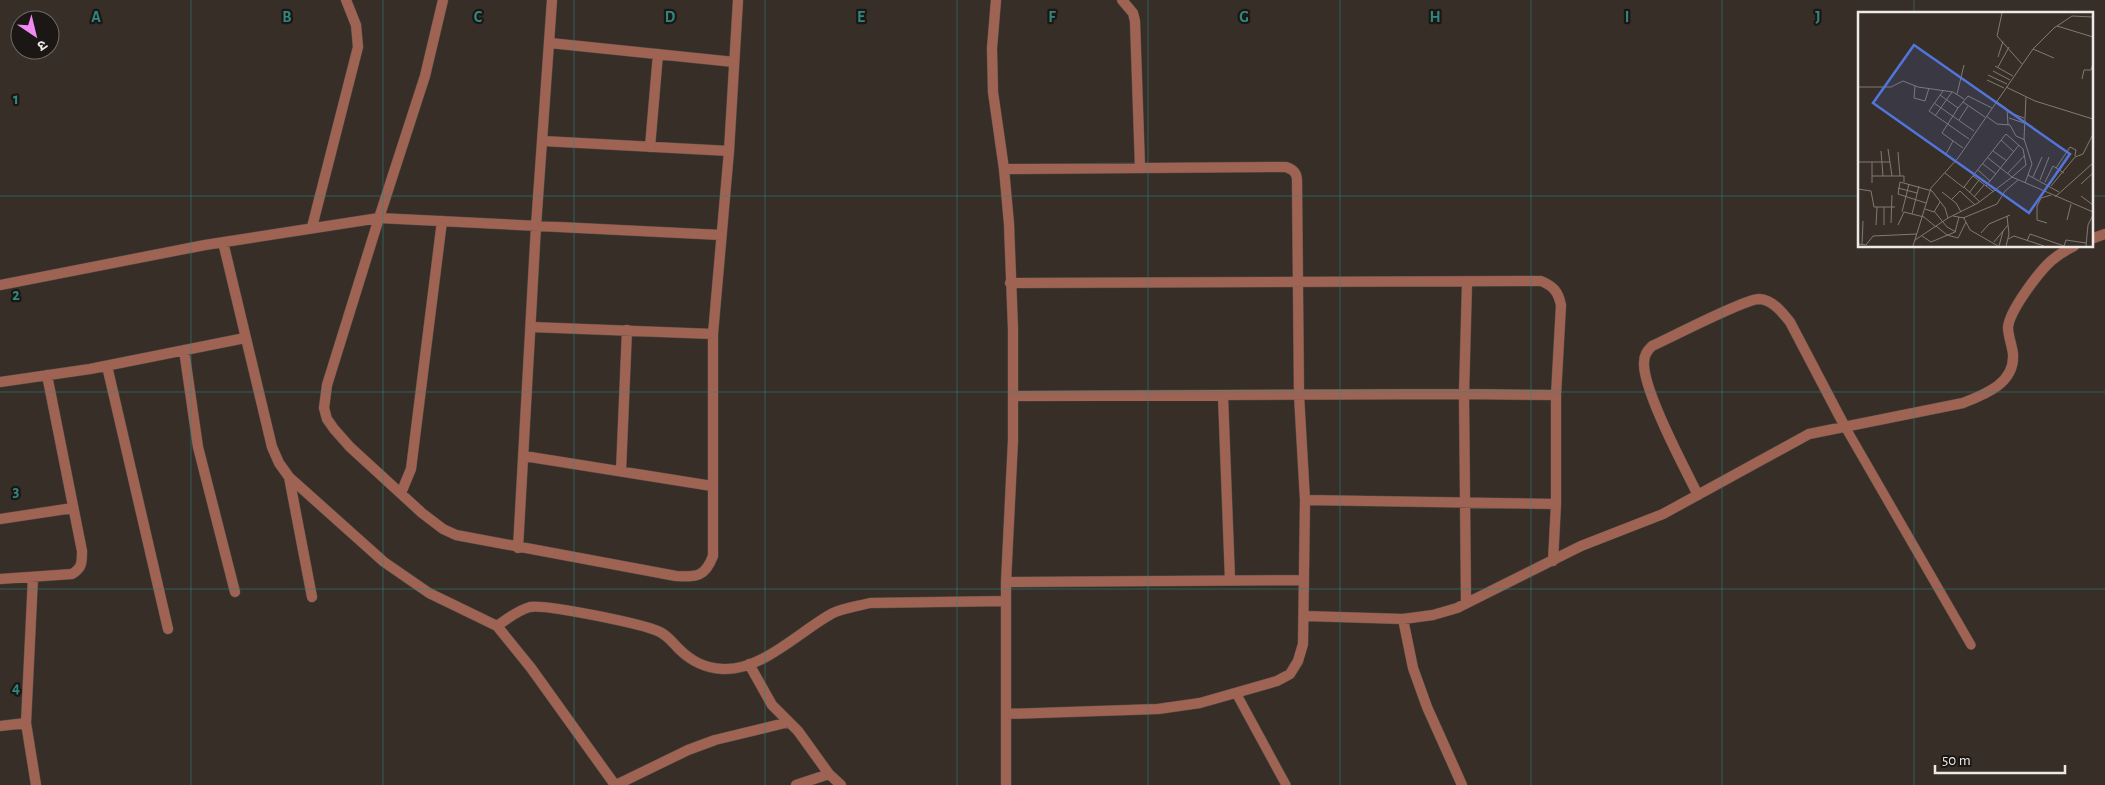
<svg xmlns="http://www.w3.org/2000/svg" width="2105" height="785" viewBox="0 0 2105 785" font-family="'Alegreya Sans','Noto Sans Devanagari',sans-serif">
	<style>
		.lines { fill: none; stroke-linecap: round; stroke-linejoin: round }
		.service-casing { stroke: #544c45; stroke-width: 10 }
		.minor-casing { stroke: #544c45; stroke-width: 11 }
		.service { stroke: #9f6354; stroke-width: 9 }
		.minor { stroke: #9f6354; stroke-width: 10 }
		.grid { fill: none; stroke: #318780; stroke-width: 1; stroke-opacity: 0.55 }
		.inset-road { fill: none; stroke: #817973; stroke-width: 1 }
		.view { fill: #5275db; fill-opacity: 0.15; stroke: #5275db; stroke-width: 2.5 }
		.inset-edge { fill: none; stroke: #efe9e5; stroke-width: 2.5 }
		.grid-label { font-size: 16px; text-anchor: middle; font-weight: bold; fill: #318780; stroke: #1b1714; stroke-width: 4.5; stroke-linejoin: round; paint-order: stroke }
	</style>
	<rect width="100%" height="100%" fill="#372e27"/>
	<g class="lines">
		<g class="service-casing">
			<path id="service" d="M1844,425L1971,645
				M1236,693L1286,785"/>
		</g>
		<g class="minor-casing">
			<path id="minor" d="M996,0L992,48L993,92L1004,169L1009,224L1013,329V440L1006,582V785
				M1122,0L1133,13L1135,21L1140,167
				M550,43L734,62
				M543,141L729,151
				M650,147L658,54
				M1004,169L1286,167C1294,170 1297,173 1297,181L1299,395L1305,500L1303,644L1298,661L1290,674L1277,681L1200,703L1158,709L1006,714
				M312,227L358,47L356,25L346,0
				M721,235L379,218L327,385L324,408L327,419L334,429L350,447L422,513L443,529L456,535L676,576C697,577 705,577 713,556V334L729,151L738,0
				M2091,239L2105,234
				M223,242L272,447L279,463L289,477L384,562L429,593L497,626L531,668L615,785
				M1010,283L1541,281C1553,286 1558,291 1561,305L1556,395V504L1553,561
				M0,285L205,245L379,218L425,76L443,0
				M531,327L713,334
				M184,350L198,447L235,592
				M107,366L168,629
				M0,382L90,369L245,338
				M1014,396L1464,394L1556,395
				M1223,396L1230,580
				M524,456L712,486
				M621,471L627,330
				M289,477L312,597
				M401,493L411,469L442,221
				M1698,495C1684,467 1643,390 1644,363C1644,355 1647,351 1652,346C1670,338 1745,299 1759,299C1773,300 1782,312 1790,322L1844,425
				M1305,500L1556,504
				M0,519L73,508
				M518,548L536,226L552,0
				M33,577L26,723L36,785
				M0,579L72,574C82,568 82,563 82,551L47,375
				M1006,582L1304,580
				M1466,603L1464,394L1467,283
				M1305,616L1403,619L1433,615L1457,608L1581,546L1663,514L1809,434L1963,403C1986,394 2015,383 2013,354C2012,345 2008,336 2008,327C2010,310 2038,273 2051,261C2058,255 2066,250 2074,246
				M1403,619L1413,668L1427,707L1462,785
				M497,626C507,619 518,610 530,607C546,604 644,624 660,632C668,636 673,643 679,649C692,662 705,668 723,669C762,671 801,630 833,613C844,608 858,606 870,603L1006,601
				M749,664L772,705L798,731L829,774L841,785
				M0,726L26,723
				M616,785L688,750L715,740L789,722
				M796,785L829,774"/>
		</g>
		<use href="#service" class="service"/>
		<use href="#minor" class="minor"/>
	</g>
	<path class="grid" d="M191,0V785M383,0V785M574,0V785M765,0V785M957,0V785M1148,0V785M1340,0V785M1531,0V785M1722,0V785M1914,0V14M0,196H1859M2091,196H2105M1914,246V785M0,392H2105M0,589H2105"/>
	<g transform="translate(1858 12)">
		<rect width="235" height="235" fill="#372e27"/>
		<path class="inset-road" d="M144,1L139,24L164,52M199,14L235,25M175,37L196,46M140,45L145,29M137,54L155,64M140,55L151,35M135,59L152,68M130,63L149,72M224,67L226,58H233L235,51M129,68L146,76M57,74L56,86L67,89L71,76M0,75H33L45,69L60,75L95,80L106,87M148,75L177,89L235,107M85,79L71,99L111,127M99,82L106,53M82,83L100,96M138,89L149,97L150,113M105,90L127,105M76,91L116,119M150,100L166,106M77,104L94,80M128,104L139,112L152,113L158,124L167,128M151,106L166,111M101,108L110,94M143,128L156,140M95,129L88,142L97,150M105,136L84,121L100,96L110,84L134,96M30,137L34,164M23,139L25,164M135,139L149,149M40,140L42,164M0,150H32M125,152L138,162M198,156L212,135L218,138L217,144M120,158L132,169M87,161L106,176M150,161L167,143M170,163L201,180M14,164H46V170M115,164L136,180M175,165L184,145M182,168L191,145M187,170L195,154L206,161M14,171V150M167,171L174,152L166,127L168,85M223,172L235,161M128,174L161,133M193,174L217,145L225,142L235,122M40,176L59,181M0,177L13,179L16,195H37M84,180L98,191L103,200M111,181L121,168M223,184L235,193M116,185L126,173M197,185L235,151M94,187L102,179L117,193M122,190L106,175L148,122L165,137L168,153L154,165L130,146M68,191L40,182L42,170L74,179L87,196L90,206M67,197L76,200L82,190M76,199L89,215L98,220M44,200L51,172M54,202L61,174M95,204L106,206L112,218L140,234M105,206L139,192L147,179L160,168M209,208L213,192M33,211L34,183M189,211L179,208V194L183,186L193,183M18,213L19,195M26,213V195M40,213L46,200L66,205L78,215M78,214L89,223L100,226L108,210M123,221L131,212L152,203M64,224L73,230L97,220L101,205M150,227L156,224L186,234M57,228L90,206L120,191L154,165L235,200M169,229L172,222L206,234M136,230L150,213M0,232L8,233L15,224L59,222M4,233L5,209M55,234L73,176L100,146L175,37L196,16L214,4L235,5M141,234L145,219M148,234L151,222L149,204M206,234L208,228L228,231M228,234L230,213L235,203"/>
		<path class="view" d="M56,33L212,142L171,201L15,91Z"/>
		<rect width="235" height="235" class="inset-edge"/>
	</g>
	<g class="grid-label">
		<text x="96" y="22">A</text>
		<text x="287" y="22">B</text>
		<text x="478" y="22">C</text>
		<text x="670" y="22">D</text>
		<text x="861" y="22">E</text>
		<text x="1052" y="22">F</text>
		<text x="1244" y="22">G</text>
		<text x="1435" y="22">H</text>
		<text x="1627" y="22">I</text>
		<text x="1818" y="22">J</text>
		<text x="16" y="104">1</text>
		<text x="16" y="300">2</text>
		<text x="16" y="496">3</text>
		<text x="16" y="693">4</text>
	</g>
	<g transform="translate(35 35) rotate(145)"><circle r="24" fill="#1b1714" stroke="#706b68"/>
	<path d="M0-4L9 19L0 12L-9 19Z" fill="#f28af3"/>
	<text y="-8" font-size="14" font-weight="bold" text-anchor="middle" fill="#efe9e5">उ</text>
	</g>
	<path d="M1935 765v8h130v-8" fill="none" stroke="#efe9e5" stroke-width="2.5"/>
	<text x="1942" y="765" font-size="15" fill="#efe9e5" stroke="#1b1714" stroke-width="4" paint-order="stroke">50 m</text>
</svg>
